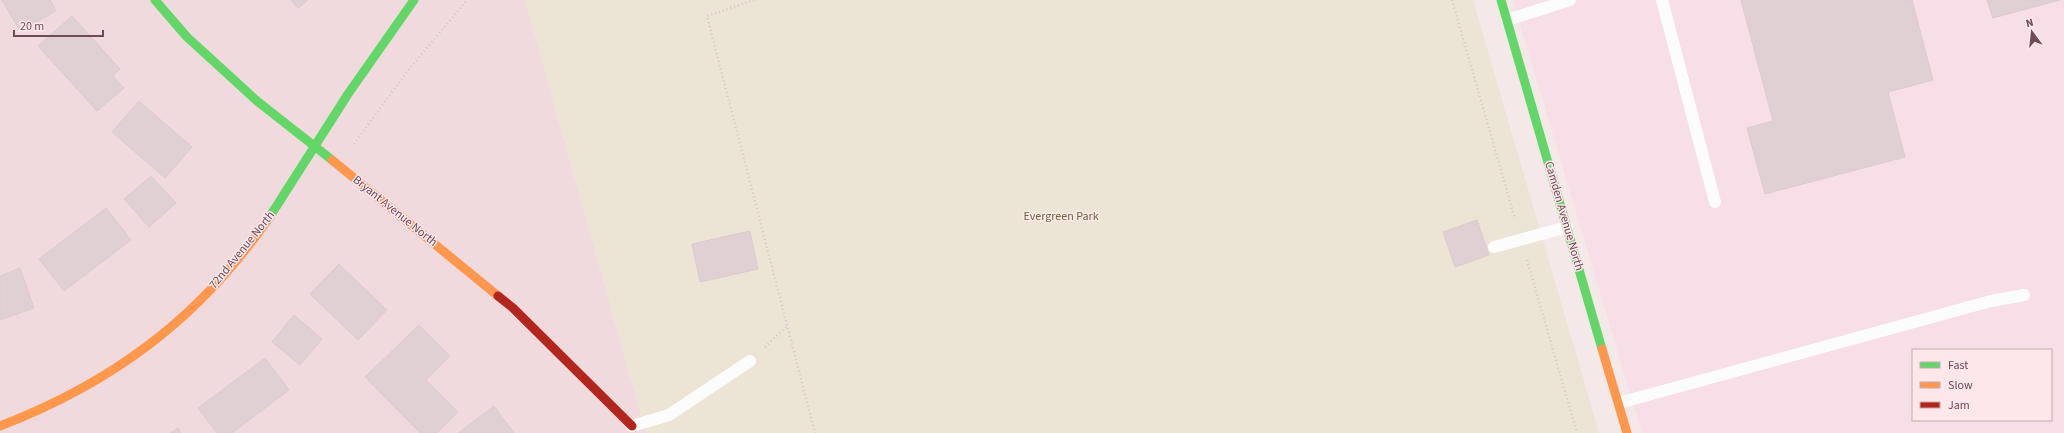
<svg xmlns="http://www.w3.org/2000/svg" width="2064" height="433" viewBox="0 0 2064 433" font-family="'Source Sans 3',sans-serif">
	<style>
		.residential { fill: #f0dadd }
		.commercial { fill: #f7dee7; fill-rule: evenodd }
		.green { fill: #ece4d4 }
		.building { fill: #e0d0d4; stroke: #dccacf }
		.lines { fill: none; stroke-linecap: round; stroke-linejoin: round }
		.path { stroke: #d3c7cb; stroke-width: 2.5; stroke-dasharray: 1 3; stroke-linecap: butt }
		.lane { stroke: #fdfcfc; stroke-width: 12 }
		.fast { stroke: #63d668; stroke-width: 9 }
		.slow { stroke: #ff974d; stroke-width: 9 }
		.jam { stroke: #b3261e; stroke-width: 9 }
		.labels { text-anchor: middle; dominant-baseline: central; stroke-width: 3; stroke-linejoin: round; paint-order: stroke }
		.street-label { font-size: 12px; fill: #6f4b58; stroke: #fde7ea }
		.park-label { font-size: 12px; fill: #69683f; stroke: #fde7ea }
	</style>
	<rect width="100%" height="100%" fill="#f4e8e9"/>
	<path class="residential" d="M0,0H525L646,433H0Z"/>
	<path class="commercial" d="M1513,0H2064V433H1642ZM1913,350H2051V420H1913Z"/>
	<path class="green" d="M525,0H1473L1599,433H646Z"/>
	<path class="building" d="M2,0H50L56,11L20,31Z
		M291,0H308L298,8Z
		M1741,0H1912L1933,80L1888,92L1905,157L1765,194L1747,128L1773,121Z
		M1987,0H2060L1993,18Z
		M72,16L120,69L113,76L124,88L97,111L38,46Z
		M139,101L192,147L165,178L112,132Z
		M151,176L176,203L149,227L124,199Z
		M106,208L131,240L64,291L39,259Z
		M1477,220L1489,255L1455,267L1443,232Z
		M750,231L758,269L700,282L692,244Z
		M339,264L387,310L358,340L310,294Z
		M20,268L34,308L0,320V276Z
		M294,315L322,339L300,365L272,342Z
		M419,325L450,356L426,380L458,412L437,433H420L365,377Z
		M265,358L289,390L232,433H217L198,408Z
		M494,406L514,433H458Z
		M178,428L181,433H170Z"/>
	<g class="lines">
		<path class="path" d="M754,0L707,16L815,433
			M1452,0L1515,219
			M354,144L406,73L467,0
			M1527,260L1577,433
			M765,347L787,326"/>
		<path class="lane" d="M1662,0L1715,202
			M1507,20L1570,0
			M1494,247L1567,227
			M1619,403L1991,301L2024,295
			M632,426L669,415L750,361"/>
		<path class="fast" d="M155,0L187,37L257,101L332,160
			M1501,0L1602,349
			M267,221L348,94L414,0"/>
		<path class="slow" d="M332,160L498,296
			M1602,349L1627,433
			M0,426C112,383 198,319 267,221"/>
		<path class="jam" d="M498,296L513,308L632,426"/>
	</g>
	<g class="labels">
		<g class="street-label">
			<text transform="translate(395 211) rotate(39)">Bryant Avenue North</text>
			<text transform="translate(1564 216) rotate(74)">Camden Avenue North</text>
			<text transform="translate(242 250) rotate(-51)">72nd Avenue North</text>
		</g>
		<g class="park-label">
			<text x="1061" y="216">Evergreen Park</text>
		</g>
	</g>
	<rect x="1912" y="349" width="140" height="72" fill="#fde7ea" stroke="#c4a9b0"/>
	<rect x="1920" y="362" width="20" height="6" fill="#63d668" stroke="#c4a9b0"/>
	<text x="1948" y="369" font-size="12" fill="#6f4b58">Fast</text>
	<rect x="1920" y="382" width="20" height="6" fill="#ff974d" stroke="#c4a9b0"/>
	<text x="1948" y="389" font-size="12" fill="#6f4b58">Slow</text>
	<rect x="1920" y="402" width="20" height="6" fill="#b3261e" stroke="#c4a9b0"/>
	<text x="1948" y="409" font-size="12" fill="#6f4b58">Jam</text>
	<g transform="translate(2032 32) rotate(345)" stroke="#fde7ea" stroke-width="3" paint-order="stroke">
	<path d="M0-3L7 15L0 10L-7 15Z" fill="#6f4b58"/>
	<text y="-6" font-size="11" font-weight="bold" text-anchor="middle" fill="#6f4b58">N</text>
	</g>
	<path d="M14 30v6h89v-6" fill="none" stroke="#6f4b58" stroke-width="2"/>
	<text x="20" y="30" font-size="12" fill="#6f4b58" stroke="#fde7ea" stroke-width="3" paint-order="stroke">20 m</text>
</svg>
